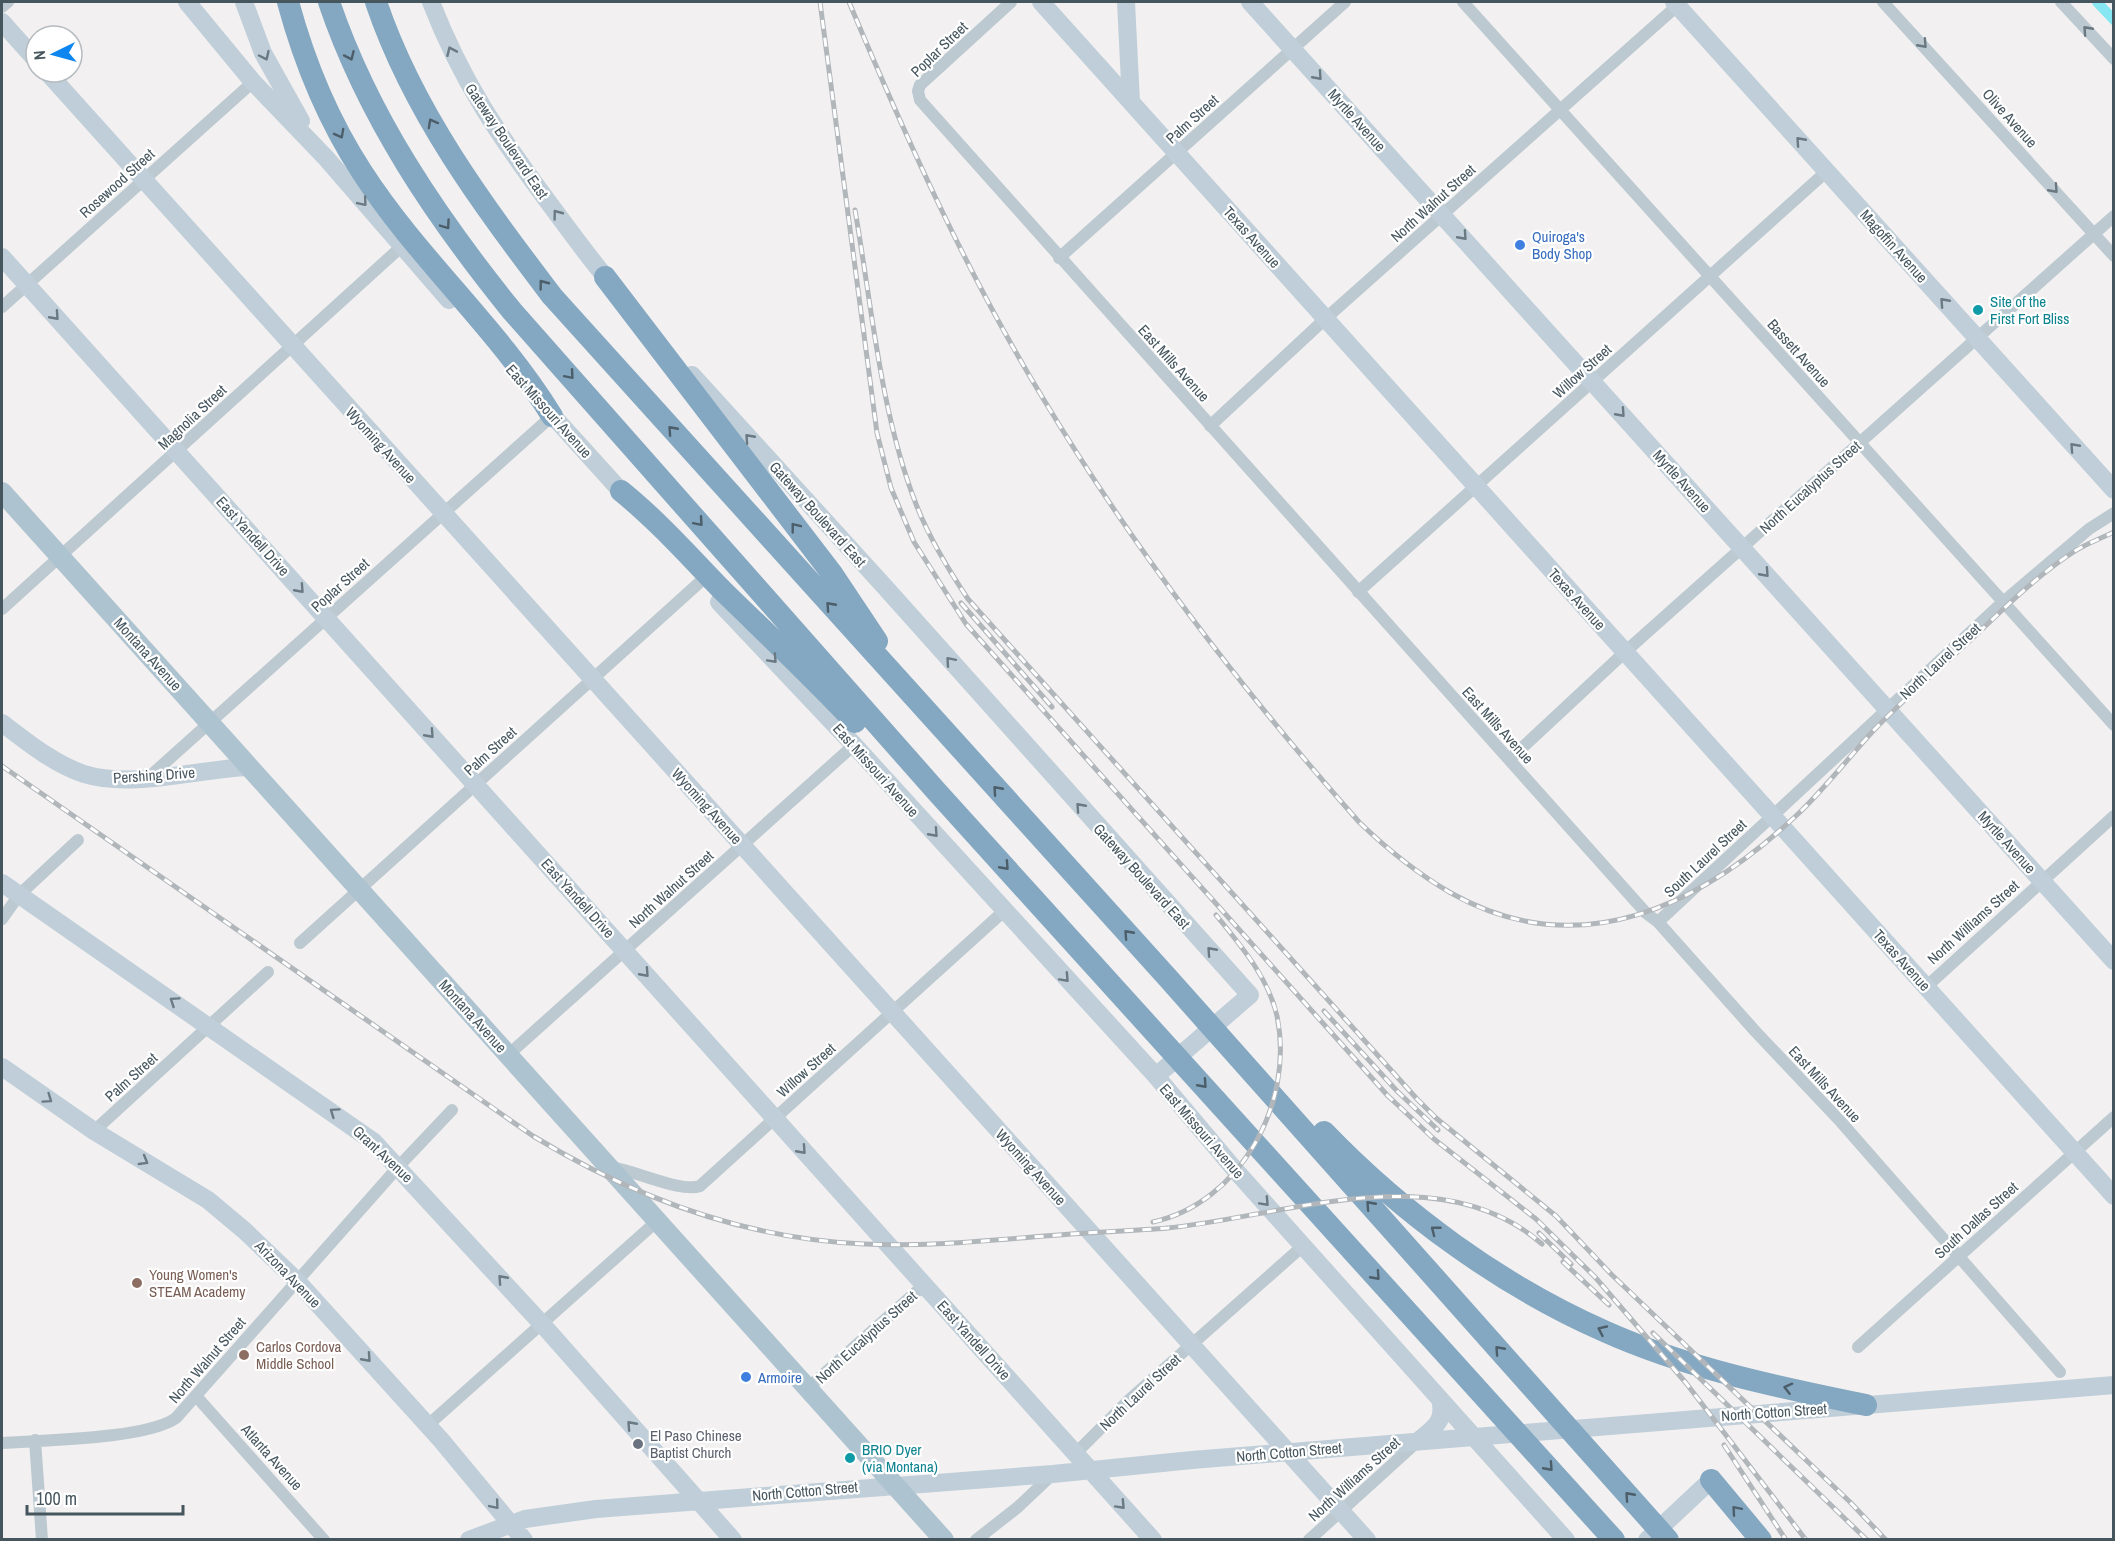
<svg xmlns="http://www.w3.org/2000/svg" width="2115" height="1541" viewBox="0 0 2115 1541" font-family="'Archivo Narrow',sans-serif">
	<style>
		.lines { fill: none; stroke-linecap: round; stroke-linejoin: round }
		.canal { stroke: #86e7f2; stroke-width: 10 }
		.street { stroke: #bcc9d0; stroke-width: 12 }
		.secondary { stroke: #bfced8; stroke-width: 18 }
		.primary { stroke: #aec3d0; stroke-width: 20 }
		.highway { stroke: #84a8c2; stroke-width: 22 }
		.rail-casing { stroke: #b1b6bb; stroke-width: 5 }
		.rail { stroke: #fff; stroke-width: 3; stroke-dasharray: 9; stroke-linecap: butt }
		.oneway { stroke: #697881 }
		.oneway2 { stroke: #6a7a83 }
		.oneway3 { stroke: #4c5e69 }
		.shop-dot { fill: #3f7fe0; stroke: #fff; stroke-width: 2 }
		.culture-dot { fill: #0f9aa8; stroke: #fff; stroke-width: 2 }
		.education-dot { fill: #8d6e63; stroke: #fff; stroke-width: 2 }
		.worship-dot { fill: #6b7280; stroke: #fff; stroke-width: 2 }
		.labels { text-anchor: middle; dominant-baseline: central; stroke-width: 4.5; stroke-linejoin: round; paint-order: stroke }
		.street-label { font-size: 15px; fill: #46565f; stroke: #fff }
		.shop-label { font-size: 15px; fill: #366cbe; stroke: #fff; text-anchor: start }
		.culture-label { font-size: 15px; fill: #0d838f; stroke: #fff; text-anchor: start }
		.education-label { font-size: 15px; fill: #785e54; stroke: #fff; text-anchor: start }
		.worship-label { font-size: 15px; fill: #5b616d; stroke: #fff; text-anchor: start }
	</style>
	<rect width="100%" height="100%" fill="#f2f0f0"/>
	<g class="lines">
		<path class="canal" d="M2097,2L2114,20"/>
		<path class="street" d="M1011,2L920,85L918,91L920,100L1646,913L1658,922L1755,1031L1841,1122L2060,1372
			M1463,2L2114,725
			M1883,2L2114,256
			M2061,2L2114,59
			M2,7L8,2
			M1059,258L1345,2
			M2,307L253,82
			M1210,426L1325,319L1678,5
			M1358,592L1827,171
			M2,609L401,247
			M1510,759L1625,652L2114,216
			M149,777L552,416
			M2,919L19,895L78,840
			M1658,922L2003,602L2089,529L2114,513
			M300,943L700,582
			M1926,987L2114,816
			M508,1055L854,745
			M94,1131L268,972
			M610,1167C634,1170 681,1193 700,1186L1004,911
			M1858,1347L2114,1117
			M808,1388L924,1285
			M196,1396L324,1540
			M428,1425L656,1222
			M35,1440L42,1540
			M2,1443C42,1440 147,1439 176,1418L399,1166L452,1110
			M1075,1454L1129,1400L1304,1245
			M976,1540L1018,1507L1053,1474
			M1309,1540L1417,1442"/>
		<path class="secondary" d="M187,2L253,82L326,158L449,300
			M244,2L263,53L301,121
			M431,2C462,82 498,134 549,203C570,231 591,261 614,287
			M1041,2L2114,1196
			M1126,2L1131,102
			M1250,2L2114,961
			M1674,2L2114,490
			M2,22L36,60
			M47,72L1367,1540
			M2,257L1153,1540
			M692,375L884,586L1250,995L1156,1076
			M543,405L629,500
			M719,602L854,745L1156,1076L1236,1171L1566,1540
			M2,723C27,742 54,764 84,774C132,789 198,769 249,767
			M2,883L374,1142L542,1324L733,1540
			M2,1067L94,1131L208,1200L245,1231L297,1281L441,1440L524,1540
			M1418,1441C1434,1428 1446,1421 1440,1399
			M469,1540L525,1519L596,1509L1053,1474L1192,1460L2114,1385
			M1647,1540L1711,1480"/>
		<path class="primary" d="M2,492L944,1540"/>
		<path class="highway" d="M288,2C304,61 328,120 362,172C418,259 498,328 552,416
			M329,2C368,117 436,217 512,311L937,792L1614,1540
			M376,2C413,112 483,205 552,296L1167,977L1668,1540
			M605,277L833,575L877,641
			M621,491C658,521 689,556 722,590C767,634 812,676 855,722
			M1324,1132C1402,1213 1500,1285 1604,1331C1686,1368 1777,1387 1866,1405
			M1711,1480L1761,1540"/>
		<g class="rail-casing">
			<path id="rail" d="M820,2L877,433L891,488L914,542L966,624L1388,1096L1434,1139L1536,1219L1595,1277L1686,1383L1806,1540
				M849,2C906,138 967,274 1044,400C1135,551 1243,691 1359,822C1387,849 1418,874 1451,893C1580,966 1702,905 1799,813C1826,787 1849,757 1874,730C1902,701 1933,674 1963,647C1998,615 2032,579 2072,553C2085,544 2100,539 2114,532
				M855,210C872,307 880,411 916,504C929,538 948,569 968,599L1417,1099L1436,1118L1556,1216L1612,1275L1850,1502L1886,1540
				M961,603L1052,707
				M2,766L533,1136C633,1197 746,1239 864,1244C929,1247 993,1240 1058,1235C1094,1232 1131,1231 1168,1228C1287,1216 1440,1155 1542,1244
				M1324,1011L1397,1091L1438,1130
				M1153,1222C1240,1203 1295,1103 1277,1016C1268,977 1241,946 1216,915
				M1539,1233L1571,1264
				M1563,1262L1609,1305
				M1653,1333L1867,1540
				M1724,1445L1786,1540"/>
		</g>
		<use href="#rail" class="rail"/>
	</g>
	<defs><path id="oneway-chevron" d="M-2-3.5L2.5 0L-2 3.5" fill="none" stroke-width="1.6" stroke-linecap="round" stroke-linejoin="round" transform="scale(1.5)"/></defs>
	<g class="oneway">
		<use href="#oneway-chevron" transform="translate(2087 30) rotate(-132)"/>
		<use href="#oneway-chevron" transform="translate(1923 44) rotate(48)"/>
		<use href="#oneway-chevron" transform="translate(2054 189) rotate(48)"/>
	</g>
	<g class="oneway2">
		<use href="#oneway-chevron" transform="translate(451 51) rotate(-114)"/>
		<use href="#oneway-chevron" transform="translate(265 56) rotate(65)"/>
		<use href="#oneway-chevron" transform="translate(1318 76) rotate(48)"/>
		<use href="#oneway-chevron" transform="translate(1800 141) rotate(-132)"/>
		<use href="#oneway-chevron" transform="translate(363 202) rotate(50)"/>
		<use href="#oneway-chevron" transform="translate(557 214) rotate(-127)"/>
		<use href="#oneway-chevron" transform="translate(1463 236) rotate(48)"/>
		<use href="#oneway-chevron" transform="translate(1944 302) rotate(-132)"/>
		<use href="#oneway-chevron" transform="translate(55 316) rotate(48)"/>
		<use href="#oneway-chevron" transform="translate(1621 413) rotate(48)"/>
		<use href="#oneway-chevron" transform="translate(749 438) rotate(-132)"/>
		<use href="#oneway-chevron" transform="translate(2074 447) rotate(-132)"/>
		<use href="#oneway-chevron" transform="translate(1765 573) rotate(48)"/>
		<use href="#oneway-chevron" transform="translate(300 589) rotate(48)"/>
		<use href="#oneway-chevron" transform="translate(773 659) rotate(47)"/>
		<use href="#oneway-chevron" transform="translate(950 661) rotate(-131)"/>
		<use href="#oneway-chevron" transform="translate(430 734) rotate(48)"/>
		<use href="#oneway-chevron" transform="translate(1080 807) rotate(-132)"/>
		<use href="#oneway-chevron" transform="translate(934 833) rotate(48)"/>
		<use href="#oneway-chevron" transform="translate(1211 951) rotate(-132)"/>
		<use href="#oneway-chevron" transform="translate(645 973) rotate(48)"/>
		<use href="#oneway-chevron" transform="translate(1065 978) rotate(47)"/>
		<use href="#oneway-chevron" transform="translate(174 1001) rotate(-146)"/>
		<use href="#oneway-chevron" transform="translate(48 1099) rotate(35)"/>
		<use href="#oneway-chevron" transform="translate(334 1112) rotate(-145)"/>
		<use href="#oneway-chevron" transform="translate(802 1150) rotate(48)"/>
		<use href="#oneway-chevron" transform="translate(144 1161) rotate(30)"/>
		<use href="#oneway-chevron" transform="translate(1265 1202) rotate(47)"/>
		<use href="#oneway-chevron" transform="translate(502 1279) rotate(-132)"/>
		<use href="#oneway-chevron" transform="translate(367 1358) rotate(48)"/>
		<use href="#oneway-chevron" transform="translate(631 1425) rotate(-132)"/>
		<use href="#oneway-chevron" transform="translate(495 1505) rotate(50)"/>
		<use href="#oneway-chevron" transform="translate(1121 1505) rotate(47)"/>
	</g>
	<g class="oneway3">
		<use href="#oneway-chevron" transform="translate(350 56) rotate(66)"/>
		<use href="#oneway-chevron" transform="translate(432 123) rotate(-119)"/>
		<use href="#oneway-chevron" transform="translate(340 134) rotate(62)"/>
		<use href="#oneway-chevron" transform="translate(446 225) rotate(55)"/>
		<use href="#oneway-chevron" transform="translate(543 284) rotate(-127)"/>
		<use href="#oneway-chevron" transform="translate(570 375) rotate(49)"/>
		<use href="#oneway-chevron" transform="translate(672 430) rotate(-132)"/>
		<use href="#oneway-chevron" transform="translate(699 522) rotate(49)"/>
		<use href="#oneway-chevron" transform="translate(795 527) rotate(-128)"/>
		<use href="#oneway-chevron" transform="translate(830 606) rotate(-132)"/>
		<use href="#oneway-chevron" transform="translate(997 790) rotate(-132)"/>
		<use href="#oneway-chevron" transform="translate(1005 866) rotate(48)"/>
		<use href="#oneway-chevron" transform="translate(1128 934) rotate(-132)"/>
		<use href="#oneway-chevron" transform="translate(1203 1084) rotate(48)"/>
		<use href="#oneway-chevron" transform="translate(1370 1205) rotate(-132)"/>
		<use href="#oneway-chevron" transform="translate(1435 1230) rotate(-142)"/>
		<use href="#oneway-chevron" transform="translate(1376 1276) rotate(48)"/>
		<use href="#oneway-chevron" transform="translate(1602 1330) rotate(-155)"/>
		<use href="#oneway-chevron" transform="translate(1499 1350) rotate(-132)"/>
		<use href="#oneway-chevron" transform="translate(1788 1388) rotate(-166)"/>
		<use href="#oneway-chevron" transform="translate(1549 1467) rotate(48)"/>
		<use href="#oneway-chevron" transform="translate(1629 1496) rotate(-132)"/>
		<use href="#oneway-chevron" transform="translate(1736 1510) rotate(-131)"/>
	</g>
	<g class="shop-dot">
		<circle cx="1520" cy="245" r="6"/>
		<circle cx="746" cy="1377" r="6"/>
	</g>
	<g class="culture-dot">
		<circle cx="1978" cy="310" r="6"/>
		<circle cx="850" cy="1458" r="6"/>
	</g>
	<g class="education-dot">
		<circle cx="137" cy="1283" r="6"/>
		<circle cx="244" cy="1355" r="6"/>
	</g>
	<circle class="worship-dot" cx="638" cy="1444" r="6"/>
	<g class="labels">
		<g class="street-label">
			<text transform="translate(939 49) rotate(-44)">Poplar Street</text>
			<text transform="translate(2010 118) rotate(48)">Olive Avenue</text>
			<text transform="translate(1192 119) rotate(-42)">Palm Street</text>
			<text transform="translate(1357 120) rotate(48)">Myrtle Avenue</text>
			<text transform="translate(507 141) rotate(56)">Gateway Boulevard East</text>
			<text transform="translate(117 183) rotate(-42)">Rosewood Street</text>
			<text transform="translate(1433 203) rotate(-42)">North Walnut Street</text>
			<text transform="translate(1252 237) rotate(48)">Texas Avenue</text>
			<text transform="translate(1894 246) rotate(48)">Magoffin Avenue</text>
			<text transform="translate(1799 353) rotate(48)">Bassett Avenue</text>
			<text transform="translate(1174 363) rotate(48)">East Mills Avenue</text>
			<text transform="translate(1582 371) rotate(-42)">Willow Street</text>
			<text transform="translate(549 411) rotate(48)">East Missouri Avenue</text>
			<text transform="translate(192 417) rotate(-43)">Magnolia Street</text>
			<text transform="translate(381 445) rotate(48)">Wyoming Avenue</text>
			<text transform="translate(1682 481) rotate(48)">Myrtle Avenue</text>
			<text transform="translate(1810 487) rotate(-42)">North Eucalyptus Street</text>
			<text transform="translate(818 514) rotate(48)">Gateway Boulevard East</text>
			<text transform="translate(253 536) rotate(48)">East Yandell Drive</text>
			<text transform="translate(340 585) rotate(-42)">Poplar Street</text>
			<text transform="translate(1577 599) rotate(48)">Texas Avenue</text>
			<text transform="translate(148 654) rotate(48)">Montana Avenue</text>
			<text transform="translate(1940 661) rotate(-43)">North Laurel Street</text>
			<text transform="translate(1498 725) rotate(48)">East Mills Avenue</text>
			<text transform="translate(490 751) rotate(-42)">Palm Street</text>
			<text transform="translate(876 770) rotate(48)">East Missouri Avenue</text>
			<text transform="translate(154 775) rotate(-4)">Pershing Drive</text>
			<text transform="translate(707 806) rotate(48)">Wyoming Avenue</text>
			<text transform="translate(2007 842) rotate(48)">Myrtle Avenue</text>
			<text transform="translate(1705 858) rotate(-43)">South Laurel Street</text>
			<text transform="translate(1142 876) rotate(48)">Gateway Boulevard East</text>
			<text transform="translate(671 889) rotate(-42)">North Walnut Street</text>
			<text transform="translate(578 898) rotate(48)">East Yandell Drive</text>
			<text transform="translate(1973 922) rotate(-42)">North Williams Street</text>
			<text transform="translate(1902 960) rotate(48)">Texas Avenue</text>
			<text transform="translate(473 1016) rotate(48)">Montana Avenue</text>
			<text transform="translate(806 1070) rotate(-42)">Willow Street</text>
			<text transform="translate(131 1077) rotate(-42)">Palm Street</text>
			<text transform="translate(1825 1084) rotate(47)">East Mills Avenue</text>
			<text transform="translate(1202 1131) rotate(49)">East Missouri Avenue</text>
			<text transform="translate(383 1154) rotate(43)">Grant Avenue</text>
			<text transform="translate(1031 1167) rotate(48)">Wyoming Avenue</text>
			<text transform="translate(1976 1220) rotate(-42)">South Dallas Street</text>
			<text transform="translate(288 1274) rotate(46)">Arizona Avenue</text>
			<text transform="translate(866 1337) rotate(-42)">North Eucalyptus Street</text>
			<text transform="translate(974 1340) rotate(48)">East Yandell Drive</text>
			<text transform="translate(207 1360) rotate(-49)">North Walnut Street</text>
			<text transform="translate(1140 1392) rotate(-43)">North Laurel Street</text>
			<text transform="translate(1774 1412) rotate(-4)">North Cotton Street</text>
			<text transform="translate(1289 1452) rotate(-5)">North Cotton Street</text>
			<text transform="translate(272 1457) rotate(48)">Atlanta Avenue</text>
			<text transform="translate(1354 1479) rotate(-42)">North Williams Street</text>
			<text transform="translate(805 1491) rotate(-5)">North Cotton Street</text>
		</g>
		<g class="shop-label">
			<text x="1532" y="236">Quiroga's<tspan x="1532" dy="17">Body Shop</tspan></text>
			<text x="758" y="1377">Armoire</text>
		</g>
		<g class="culture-label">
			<text x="1990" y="301">Site of the<tspan x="1990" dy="17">First Fort Bliss</tspan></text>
			<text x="862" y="1449">BRIO Dyer<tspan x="862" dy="17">(via Montana)</tspan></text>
		</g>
		<g class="education-label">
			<text x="149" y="1274">Young Women's<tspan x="149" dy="17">STEAM Academy</tspan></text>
			<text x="256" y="1346">Carlos Cordova<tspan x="256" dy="17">Middle School</tspan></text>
		</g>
		<g class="worship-label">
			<text x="650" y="1435">El Paso Chinese<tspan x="650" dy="17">Baptist Church</tspan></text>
		</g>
	</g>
	<rect width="2115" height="1541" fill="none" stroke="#46565f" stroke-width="6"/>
	<g transform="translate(54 54) rotate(265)"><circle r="28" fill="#ffffff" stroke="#b5bbbf" stroke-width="1.5"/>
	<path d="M0-4.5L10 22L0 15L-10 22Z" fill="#0d87ef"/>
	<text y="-9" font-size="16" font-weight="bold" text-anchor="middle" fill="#46565f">N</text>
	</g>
	<path d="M27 1505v9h156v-9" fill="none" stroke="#46565f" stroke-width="3"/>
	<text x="36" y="1505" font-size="18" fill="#46565f" stroke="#ffffff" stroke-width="4.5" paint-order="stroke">100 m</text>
</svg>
